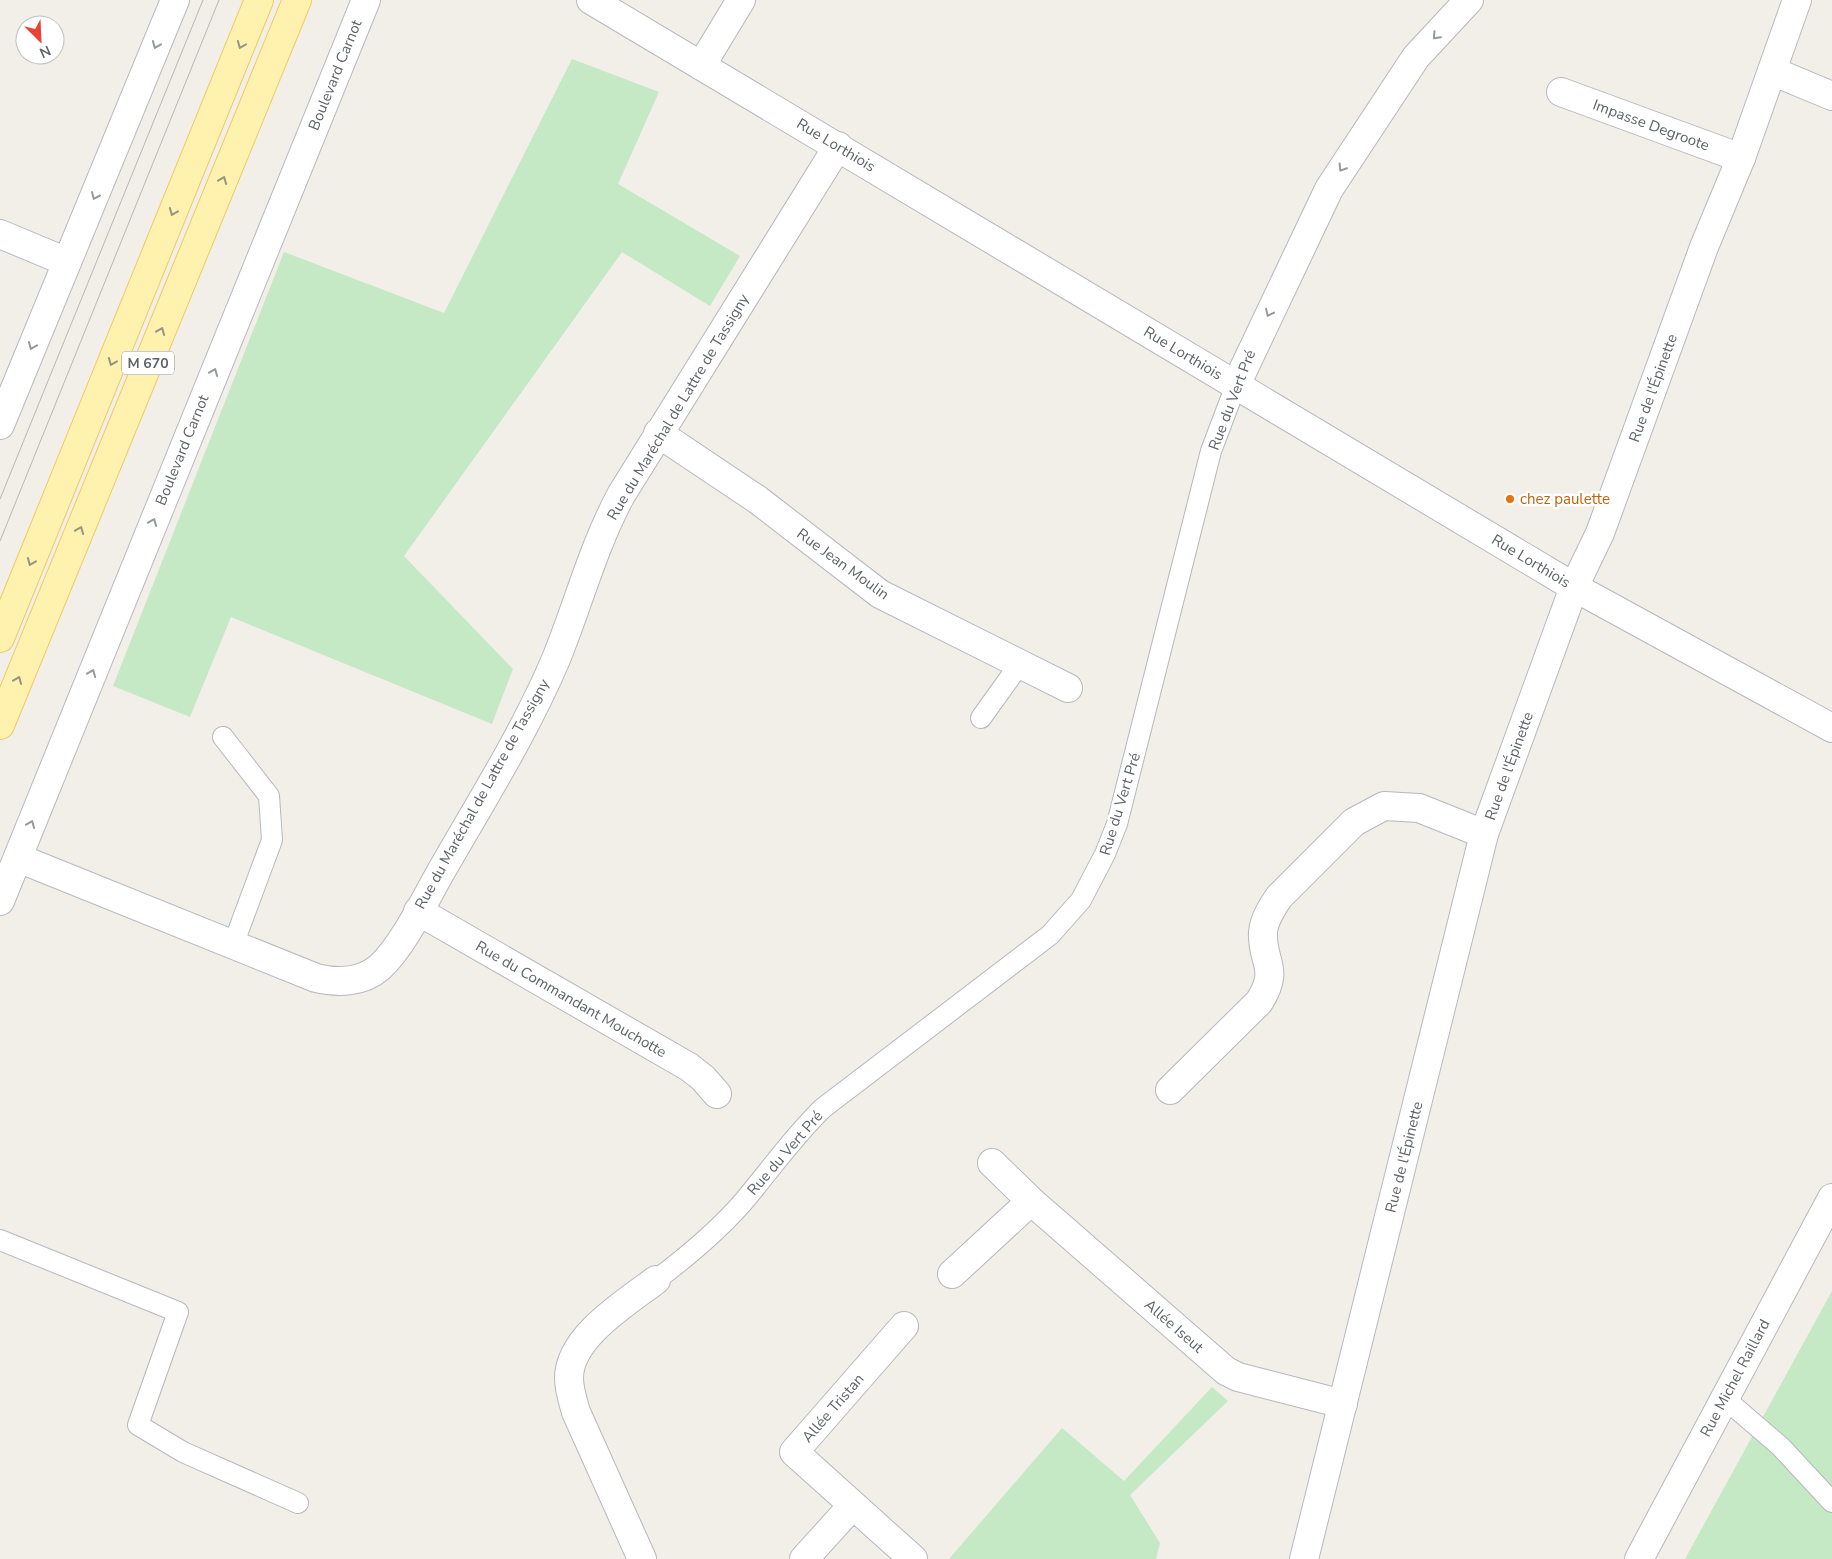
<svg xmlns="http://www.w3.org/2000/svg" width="1832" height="1559" viewBox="0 0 1832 1559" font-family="'Nunito Sans',sans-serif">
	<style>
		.green { fill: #c5e8c5 }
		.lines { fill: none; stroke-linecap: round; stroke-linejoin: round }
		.lane-casing { stroke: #b5b8bc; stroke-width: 22 }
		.street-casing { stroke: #b5b8bc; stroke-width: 30 }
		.secondary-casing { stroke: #b6babf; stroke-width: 30 }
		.primary-casing { stroke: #f2c960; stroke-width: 30 }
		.lane { stroke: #fff; stroke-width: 20 }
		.street { stroke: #fff; stroke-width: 28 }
		.secondary { stroke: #fff; stroke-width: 28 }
		.primary { stroke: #fff2af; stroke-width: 28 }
		.tram { stroke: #b6b7b8; stroke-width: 1 }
		.oneway { stroke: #979a9d }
		.oneway2 { stroke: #979581 }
		.food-dot { fill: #e8710a; stroke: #fff; stroke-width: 2 }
		.labels { text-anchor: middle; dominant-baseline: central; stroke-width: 5; stroke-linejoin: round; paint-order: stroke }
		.shield { fill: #fff; stroke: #8f9295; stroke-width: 1 }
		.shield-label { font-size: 14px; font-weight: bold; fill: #5f6368 }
		.street-label { font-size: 15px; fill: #5f6368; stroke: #fff }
		.food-label { font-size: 15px; fill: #c56008; stroke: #fff; text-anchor: start }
	</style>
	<rect width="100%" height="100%" fill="#f1efe8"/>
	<path class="green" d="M572,59L659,92L618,184L740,256L710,306L622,252L404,556L513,669L492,724L231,617L190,717L113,686L284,252L444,313Z
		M1832,1291V1559H1685Z
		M1212,1387L1228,1401L1130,1495L1160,1543L1156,1559H949L1062,1428L1124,1481Z"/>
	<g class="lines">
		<g class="lane-casing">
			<path id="lane" d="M981,718L1019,665
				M223,737L269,796L272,840L233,945
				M0,1240L178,1312L138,1425L183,1452L298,1503
				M656,1280C688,1256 718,1231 744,1201C770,1170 793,1137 823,1108L1050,935L1081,900L1105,854L1117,824L1211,451L1236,385
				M1724,1398L1781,1447L1832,1502"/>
		</g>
		<g class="street-casing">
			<path id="street" d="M591,0L1574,587L1832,728
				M701,66L741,0
				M1772,71L1832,96
				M1561,92L1741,158
				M0,234L67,262
				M1236,385L1329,189L1416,57L1469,0
				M658,433L758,500L880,594L1068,688
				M18,858L316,978C337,983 362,983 380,967C404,945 426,897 443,868C482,800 525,732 556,659C578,605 593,547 621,495L838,146
				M418,911L689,1067L703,1078L717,1094
				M1170,1090L1259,1002C1281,968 1261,962 1263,932C1264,919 1273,906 1279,897L1354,822L1384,806L1419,808L1484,834
				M992,1163L1031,1201L1226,1371L1238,1377L1343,1404
				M952,1274L1031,1201
				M904,1326L794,1452L913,1559
				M642,1559L576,1412C573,1401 569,1390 569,1378C569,1337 627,1302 656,1280
				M804,1559L853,1505
				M1639,1559L1832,1198"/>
		</g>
		<g class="secondary-casing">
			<path id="secondary" d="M0,425L175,0
				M0,901L366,0
				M1304,1559L1484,834L1574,587L1600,533L1704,247L1741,158L1797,0"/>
		</g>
		<g class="primary-casing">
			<path id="primary" d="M0,638L259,0
				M0,725L297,0"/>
		</g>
		<use href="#lane" class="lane"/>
		<use href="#street" class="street"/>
		<use href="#secondary" class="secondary"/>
		<use href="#primary" class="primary"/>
		<path class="tram" d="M0,499L203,0
			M0,541L219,0"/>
	</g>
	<defs><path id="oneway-chevron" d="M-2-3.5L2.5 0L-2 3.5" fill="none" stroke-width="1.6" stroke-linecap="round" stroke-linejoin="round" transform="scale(1.25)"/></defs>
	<g class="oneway">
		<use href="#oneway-chevron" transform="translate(1436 36) rotate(133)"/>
		<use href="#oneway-chevron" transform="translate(156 45) rotate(112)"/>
		<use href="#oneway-chevron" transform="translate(1342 168) rotate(122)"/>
		<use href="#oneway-chevron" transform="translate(95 196) rotate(114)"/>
		<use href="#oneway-chevron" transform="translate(1269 313) rotate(115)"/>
		<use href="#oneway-chevron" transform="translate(32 346) rotate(112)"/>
		<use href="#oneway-chevron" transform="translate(214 372) rotate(-68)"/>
		<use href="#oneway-chevron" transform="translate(153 522) rotate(-68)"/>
		<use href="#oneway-chevron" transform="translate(92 673) rotate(-68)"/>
		<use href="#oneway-chevron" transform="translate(31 824) rotate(-68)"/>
	</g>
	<g class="oneway2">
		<use href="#oneway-chevron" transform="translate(241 45) rotate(112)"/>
		<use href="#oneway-chevron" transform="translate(223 180) rotate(-68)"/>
		<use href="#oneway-chevron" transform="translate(173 212) rotate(112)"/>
		<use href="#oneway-chevron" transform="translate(161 331) rotate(-68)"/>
		<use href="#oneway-chevron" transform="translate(112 362) rotate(112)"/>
		<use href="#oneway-chevron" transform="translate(80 530) rotate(-68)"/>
		<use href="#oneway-chevron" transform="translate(31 562) rotate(112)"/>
		<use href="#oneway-chevron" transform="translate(18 680) rotate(-68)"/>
	</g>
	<circle class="food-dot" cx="1510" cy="499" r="5"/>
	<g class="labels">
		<rect class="shield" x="122" y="351.5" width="52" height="23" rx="4"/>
		<g class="shield-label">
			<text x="148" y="363">M 670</text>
		</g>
		<g class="street-label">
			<text transform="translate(335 75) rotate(-68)">Boulevard Carnot</text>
			<text transform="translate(1651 125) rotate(20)">Impasse Degroote</text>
			<text transform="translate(836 145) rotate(31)">Rue Lorthiois</text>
			<text transform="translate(1183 353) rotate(31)">Rue Lorthiois</text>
			<text transform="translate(1653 388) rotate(-70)">Rue de l'Épinette</text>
			<text transform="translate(1232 400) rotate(-69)">Rue du Vert Pré</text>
			<text transform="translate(678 407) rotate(-59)">Rue du Maréchal de Lattre de Tassigny</text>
			<text transform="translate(182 450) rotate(-68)">Boulevard Carnot</text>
			<text transform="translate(1531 561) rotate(31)">Rue Lorthiois</text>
			<text transform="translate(843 564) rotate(36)">Rue Jean Moulin</text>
			<text transform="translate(1509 766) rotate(-70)">Rue de l'Épinette</text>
			<text transform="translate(482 794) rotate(-61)">Rue du Maréchal de Lattre de Tassigny</text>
			<text transform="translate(1120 804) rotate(-73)">Rue du Vert Pré</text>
			<text transform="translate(571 999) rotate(30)">Rue du Commandant Mouchotte</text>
			<text transform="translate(785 1153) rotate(-49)">Rue du Vert Pré</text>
			<text transform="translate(1404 1157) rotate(-76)">Rue de l'Épinette</text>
			<text transform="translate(1174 1326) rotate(41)">Allée Iseut</text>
			<text transform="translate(1735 1378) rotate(-62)">Rue Michel Raillard</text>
			<text transform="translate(833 1408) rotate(-49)">Allée Tristan</text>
		</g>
		<g class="food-label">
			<text x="1520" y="499">chez paulette</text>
		</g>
	</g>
	<g transform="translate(40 40) rotate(156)"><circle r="24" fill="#ffffff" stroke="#bfc1c3"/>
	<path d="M0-4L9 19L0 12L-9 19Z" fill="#ea4335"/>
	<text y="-8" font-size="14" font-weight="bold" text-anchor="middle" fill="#5f6368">N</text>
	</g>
</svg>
